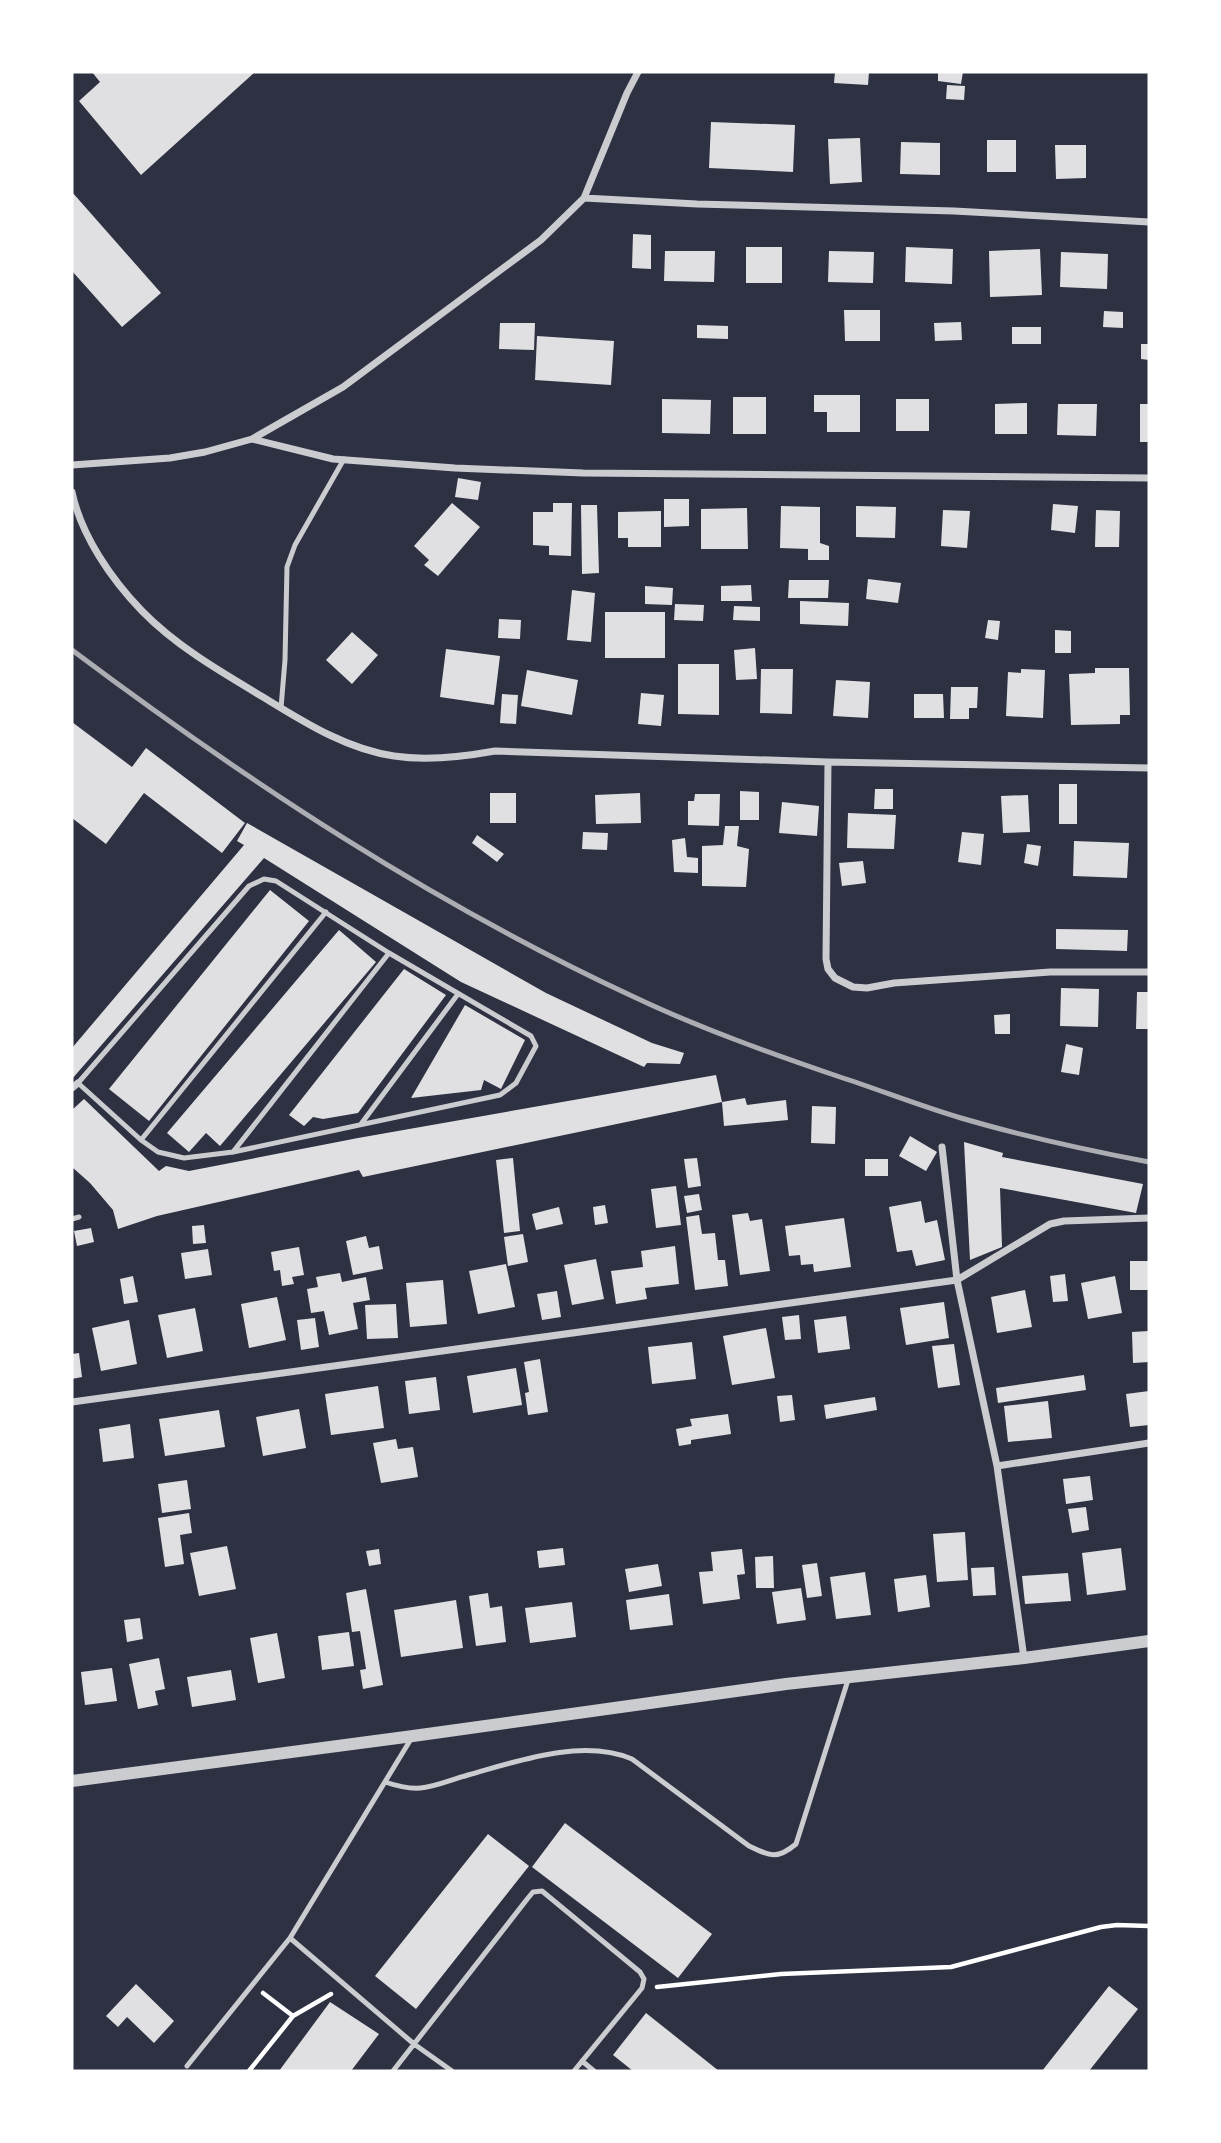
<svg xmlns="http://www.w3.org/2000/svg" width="1221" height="2143" viewBox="0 0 1221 2143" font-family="'Noto Serif',serif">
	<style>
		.building { fill: #e0e0e3 }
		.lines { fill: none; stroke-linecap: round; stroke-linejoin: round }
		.path { stroke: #fff; stroke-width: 4.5 }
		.service { stroke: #caccd0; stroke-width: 5 }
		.minor { stroke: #caccd0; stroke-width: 7 }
		.tertiary { stroke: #caccd0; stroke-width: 12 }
		.rail { stroke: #abadb3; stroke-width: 5 }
	</style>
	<rect width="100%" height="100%" fill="#2d3142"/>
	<path class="building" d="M92,72H255L141,175L79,101L100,82Z
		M835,72H869L868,85L834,83Z
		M938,72H963L961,84L938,81Z
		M947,85L965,86L964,100L946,99Z
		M711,122L795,125L793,172L709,168Z
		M860,138L862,182L830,184L828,139Z
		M987,140H1016V172H987Z
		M901,142L940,143V175L900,174Z
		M1055,145H1086V178L1056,179Z
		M72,192L161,293L122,327L72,271Z
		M633,234L651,235V269L632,268Z
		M746,247H782V283H746Z
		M906,247L953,249L952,284L905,282Z
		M1040,249L1042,295L990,297L989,251Z
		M665,251H715L714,282L664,281Z
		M829,251L874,252L873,283L828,282Z
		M1061,252L1108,254L1107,289L1060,287Z
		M844,310H880V341H845Z
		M1104,311L1123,312V328L1103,327Z
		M961,322L962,340L935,341L934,323Z
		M500,323H535L534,350L499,349Z
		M697,325L728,326V339L697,338Z
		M1012,327H1041V344H1012Z
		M537,336L614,341L611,385L535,380Z
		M1141,344H1149V360L1141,359Z
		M814,395H860V432H827V412H814Z
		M733,397H766V434H733Z
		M662,399L711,400L710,434L662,433Z
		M896,399H929V431H896Z
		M1027,403V434H995V404Z
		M1058,404H1097L1096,436L1057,435Z
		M1140,404H1149V442H1140Z
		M458,478L481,482L478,500L455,497Z
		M664,499H689V526L664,527Z
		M452,503L480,527L438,576L424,565L429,560L414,546Z
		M553,503H572L571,556L549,555V546L533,545V512H553Z
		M1053,504L1078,506L1075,533L1051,530Z
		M581,505H597L599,573L582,574Z
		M781,506L820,507V543L829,546V560H808V549L780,548Z
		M856,506L896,507L895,538L856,537Z
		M747,508L748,549H701V509Z
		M943,510L970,511L967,548L941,546Z
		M1096,510L1120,511L1119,547H1095Z
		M661,511V547H628V538H618V512Z
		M868,579L901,583L898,603L866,599Z
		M789,580H829L828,598H788Z
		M751,585L752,601H721V586Z
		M645,586L673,588L672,605L645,604Z
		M572,590L595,593L591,642L567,640Z
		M800,601L849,603L848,626L800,624Z
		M675,604L704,605L703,621L674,620Z
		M734,606L760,607V621L733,620Z
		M605,612H665V658H605Z
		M499,619L521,620L520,639L498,638Z
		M988,620L1000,621L998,640L985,638Z
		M1055,630L1071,631V653H1055Z
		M352,632L378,655L352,684L326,660Z
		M755,648L757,679L736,680L734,650Z
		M446,649L500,656L494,705L440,697Z
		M678,664H719V715L678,714Z
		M1095,668H1129L1130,715H1120V724L1071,725L1069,674L1095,673Z
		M761,669H793L792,714L760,713Z
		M1021,669L1045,670L1043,718L1006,716L1008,672L1021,673Z
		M527,670L578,680L572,715L521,706Z
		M836,680L870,682L868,718L833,716Z
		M951,687H978L977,708H969V719H950Z
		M641,693L664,695L661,726L638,724Z
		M502,694L518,695L516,724L500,723Z
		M914,694H943L944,718H914Z
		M72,722L132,767L146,748L245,823L222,853L144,793L106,844L72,818Z
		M1059,784H1077V824H1059Z
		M875,789H893V809H874Z
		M740,791L759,792V820H740Z
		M490,793H516V823H490Z
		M640,793L641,823L596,824L595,795Z
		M695,794H720L719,826L688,825V801H694Z
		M1028,795L1030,832L1003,833L1001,796Z
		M782,802L819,806L817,836L779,833Z
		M848,813L896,815L894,849L847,848Z
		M247,823L546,993L652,1043L684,1053L680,1064L647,1063L644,1067L461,982L264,858L72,1079V1048L244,845L237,841Z
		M725,826H739L737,846L749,849L746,887L702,886V846L723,845Z
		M583,832L608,833L607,850L582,849Z
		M962,832L984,834L981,865L958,862Z
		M477,835L504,854L497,862L472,843Z
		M685,838L687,857L698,858V873L674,872L672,840Z
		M1074,841L1129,843L1127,878L1073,876Z
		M1027,844L1041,846L1038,866L1024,863Z
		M863,861L866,883L842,886L839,863Z
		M270,890L309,921L149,1121L109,1089Z
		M1056,929L1128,930L1127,951L1056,949Z
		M339,930L376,962L220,1146L206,1133L189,1152L167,1133Z
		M404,969L446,995L358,1113L323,1119L313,1117L304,1126L289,1115Z
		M1061,988L1099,989L1098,1027L1060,1026Z
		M1137,992H1149V1029H1136Z
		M465,1005L525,1040L501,1089L484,1080L481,1090L411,1098Z
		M1010,1014V1034H995L994,1015Z
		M1066,1044L1083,1048L1079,1075L1061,1072Z
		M716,1075L722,1102L363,1177L359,1170L157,1216L118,1229L113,1210L90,1183L72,1167V1110L84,1099L159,1171L166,1166L189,1171L358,1138Z
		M745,1098L747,1105L786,1100L788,1120L724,1126L722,1102Z
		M812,1106L836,1107L835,1144L811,1143Z
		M910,1136L937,1152L926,1171L899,1156Z
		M964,1142L1003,1153L1002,1157L1143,1184L1136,1213L1000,1188L1002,1247L970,1260Z
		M513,1158L520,1231L504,1233L496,1160Z
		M697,1158L701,1186L688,1188L684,1159Z
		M865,1159H888V1176H865Z
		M676,1186L681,1225L656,1228L651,1189Z
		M699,1194L702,1210L687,1213L684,1196Z
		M921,1201L925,1223L937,1220L945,1260L916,1266L912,1250L897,1252L889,1207Z
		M605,1205L608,1223L595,1225L593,1207Z
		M559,1207L563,1224L536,1230L532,1214Z
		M748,1213L750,1221L762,1219L770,1271L740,1275L732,1215Z
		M699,1215L702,1234L715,1233L718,1260H725L728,1286L695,1290L686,1217Z
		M844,1218L851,1267L814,1272L813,1264L801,1265L800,1255L789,1256L785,1226Z
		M204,1225L206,1243L193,1244L192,1226Z
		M91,1228L94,1242L77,1246L74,1231Z
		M523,1234L528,1262L508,1266L504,1237Z
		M366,1236L369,1248L379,1246L383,1269L353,1275L346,1241Z
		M675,1246L679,1284L645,1288L647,1299L616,1304L611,1271L643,1267L641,1251Z
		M299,1247L304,1275L292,1277L294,1284L282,1286L280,1270L274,1271L271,1252Z
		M208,1249L212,1275L185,1279L181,1253Z
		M596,1259L604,1299L572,1305L564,1265Z
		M1130,1261H1149V1290H1130Z
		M506,1264L515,1307L478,1314L469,1271Z
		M340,1273L342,1282L366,1277L370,1300L353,1303L358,1329L329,1335L324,1311L311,1313L307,1289L318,1287L316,1277Z
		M1065,1274L1068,1301L1053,1302L1050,1276Z
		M133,1276L138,1302L124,1304L120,1279Z
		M1115,1276L1122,1313L1088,1319L1081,1283Z
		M443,1280L447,1324L410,1327L406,1283Z
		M1025,1290L1032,1327L997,1333L991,1297Z
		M557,1291L561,1317L542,1320L537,1294Z
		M277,1297L286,1340L249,1348L241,1304Z
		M944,1302L949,1338L906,1345L900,1308Z
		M396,1304L398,1338L367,1339L365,1305Z
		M195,1308L203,1351L167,1358L158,1315Z
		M799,1315L801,1339L785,1340L782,1317Z
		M846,1316L850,1349L818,1353L814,1320Z
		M315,1318L319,1347L301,1350L297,1320Z
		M129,1320L137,1364L101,1371L92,1328Z
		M766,1328L775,1378L732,1385L723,1336Z
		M1149,1331V1362L1133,1363L1132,1332Z
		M692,1342L696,1379L652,1384L648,1347Z
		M954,1344L960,1385L938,1388L932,1346Z
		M79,1353L82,1377L72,1379V1354Z
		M540,1359L548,1412L528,1415L525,1393L529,1392L524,1362Z
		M516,1368L522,1405L473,1413L467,1376Z
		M1084,1375L1086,1390L998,1403L996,1388Z
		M436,1377L440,1410L409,1414L405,1381Z
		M378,1386L384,1428L331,1435L325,1394Z
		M1149,1391V1425L1130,1427L1126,1394Z
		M792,1395L795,1420L780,1422L777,1396Z
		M875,1397L877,1410L826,1419L824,1405Z
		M1048,1401L1052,1438L1008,1442L1004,1406Z
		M299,1409L306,1448L263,1456L256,1417Z
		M219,1410L225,1447L165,1456L159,1419Z
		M728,1414L731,1434L691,1440V1444L679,1446L676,1429L692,1426L690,1419Z
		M130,1424L134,1458L103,1462L99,1429Z
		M396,1439L398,1449L413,1447L418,1477L381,1483L373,1443Z
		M1090,1476L1093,1500L1066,1504L1063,1479Z
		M187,1480L191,1509L162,1513L158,1484Z
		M1086,1507L1089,1530L1072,1533L1068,1509Z
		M189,1513L192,1533L180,1535L184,1564L165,1567L158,1518Z
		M965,1532L968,1580L937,1582L933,1534Z
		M227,1546L236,1589L199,1596L190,1553Z
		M563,1548L565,1565L539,1568L537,1551Z
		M1121,1548L1126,1590L1087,1595L1082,1553Z
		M379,1549L381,1564L369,1566L366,1551Z
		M742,1549L745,1574L737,1575L740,1599L703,1604L699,1572L713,1571L711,1552Z
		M773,1556L774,1588H756L755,1557Z
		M817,1563L822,1596L807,1598L802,1565Z
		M658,1564L662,1586L629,1592L625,1569Z
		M994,1567L996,1595L973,1596L971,1568Z
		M865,1572L871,1615L836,1619L830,1577Z
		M1068,1573L1071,1601L1025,1604L1022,1576Z
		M926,1575L930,1607L898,1612L894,1579Z
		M801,1588L806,1620L777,1624L772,1592Z
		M366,1589L383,1685L363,1689L360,1670L366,1669L360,1631L352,1632L346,1593Z
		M488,1593L490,1608L502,1606L506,1642L476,1646L469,1596Z
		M669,1594L673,1625L630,1630L626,1600Z
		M456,1600L463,1648L401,1657L394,1610Z
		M572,1602L576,1637L530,1643L525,1608Z
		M140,1618L143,1639L127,1642L124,1620Z
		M349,1632L354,1666L322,1670L318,1636Z
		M277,1633L285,1678L258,1683L250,1638Z
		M159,1658L165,1689L155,1691L158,1705L138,1709L129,1664Z
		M112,1668L117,1701L85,1705L81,1672Z
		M231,1670L236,1700L192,1707L187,1677Z
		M565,1823L712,1934L678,1978L532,1867Z
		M488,1834L529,1866L416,2009L375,1976Z
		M136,1984L174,2021L154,2043L127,2017L118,2027L106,2016Z
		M1109,1986L1138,2009L1089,2071H1042Z
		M330,2002L379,2034L351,2071H279Z
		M646,2013L719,2071H633L613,2055Z"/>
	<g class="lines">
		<path class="path" d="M657,1987L781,1974L951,1967L1101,1927L1117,1925L1149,1926
			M293,2016L331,1994
			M249,2071L293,2016L263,1993"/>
		<path class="service" d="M281,708L285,660L287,567L295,545L344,459
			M264,879L276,881L389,953L531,1036L536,1046L516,1083L500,1095L233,1152L184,1158L158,1152L141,1140L78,1083L249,886Z
			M361,1124L458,994
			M141,1140L326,912
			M233,1152L389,953
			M72,1219L79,1217
			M411,1739L290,1938L414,2044L452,2071
			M385,1782C423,1795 433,1785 468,1775C518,1761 582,1738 632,1759L749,1846C770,1856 777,1860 796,1844L848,1680
			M582,2061L594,2071
			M187,2066L290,1938
			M393,2071L528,1898L533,1892L542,1891L640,1972L644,1979L642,1988L574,2071"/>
		<path class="minor" d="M584,198L697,204L954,211L1149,222
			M252,439L333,459L455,468L583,473L1149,478
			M72,465L170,458L205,452L252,439L343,387L541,240L584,198L627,93L638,72
			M72,492C81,535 111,579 142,611C176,646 221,672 263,697C304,722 346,749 394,756C427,761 462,757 495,751L828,762L1149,768
			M828,762L826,959L828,969L835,978L853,987L867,988L894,983L1050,972H1149
			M72,1088L78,1083
			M942,1147L957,1280L997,1466L1024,1658
			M72,1402L957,1280L1050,1224L1064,1221L1149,1218
			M997,1466L1149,1443"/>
		<path class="tertiary" d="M72,1781L413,1736L786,1684L1024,1658L1149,1641"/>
		<path class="rail" d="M72,650C248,782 432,903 632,996C699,1028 770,1053 840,1077C880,1090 920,1106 961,1118C1022,1136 1086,1150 1149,1162"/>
	</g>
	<rect width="1221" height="2143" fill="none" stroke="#ffffff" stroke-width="147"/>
</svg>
